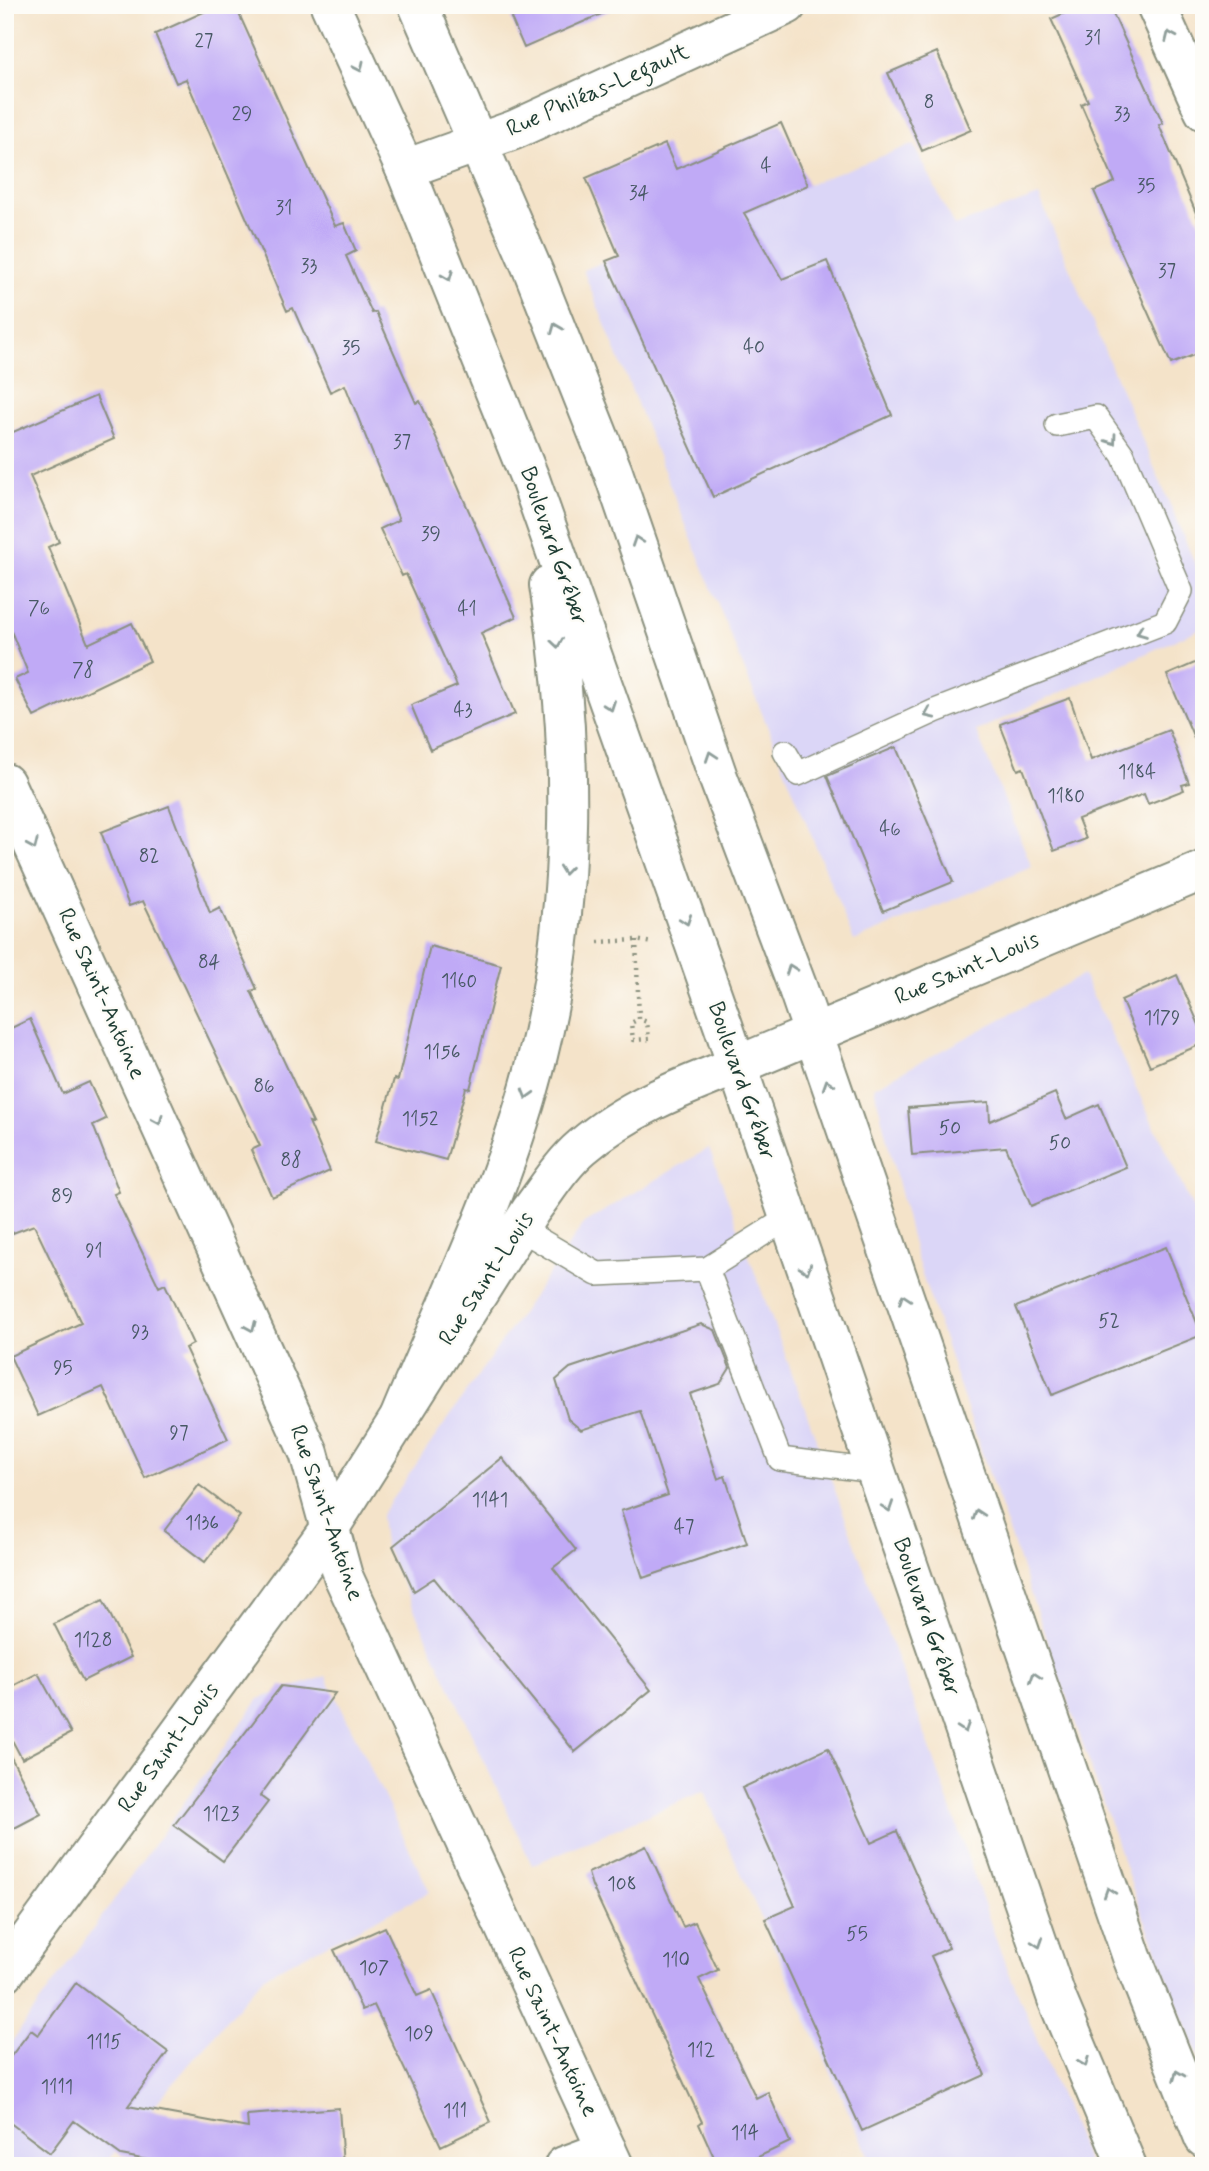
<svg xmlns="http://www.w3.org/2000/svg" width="1209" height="2171" viewBox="0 0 1209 2171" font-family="Mynerve,sans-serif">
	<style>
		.built { fill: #dbd6f7 }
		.building { fill: #c0aaf6 }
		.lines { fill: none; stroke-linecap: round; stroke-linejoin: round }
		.service-casing { stroke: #8a907e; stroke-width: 26 }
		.minor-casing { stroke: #8a907e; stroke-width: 42 }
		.tertiary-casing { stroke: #8a907e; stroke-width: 42 }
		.secondary-casing { stroke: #8a907e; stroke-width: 42 }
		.path { stroke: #8a907e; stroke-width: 4.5; stroke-dasharray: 2 5; stroke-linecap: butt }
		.service { stroke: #fff; stroke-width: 23 }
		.minor { stroke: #fff; stroke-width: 38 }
		.tertiary { stroke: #fff; stroke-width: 38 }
		.secondary { stroke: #fff; stroke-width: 38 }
		.oneway { stroke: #8f9e9a }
		.labels { text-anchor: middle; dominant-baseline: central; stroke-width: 5; stroke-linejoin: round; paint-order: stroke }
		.number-label { font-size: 19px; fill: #475864 }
		.street-label { font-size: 23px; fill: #1f3d34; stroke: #fdfcf7 }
	</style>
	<rect width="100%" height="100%" fill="#fdfcf7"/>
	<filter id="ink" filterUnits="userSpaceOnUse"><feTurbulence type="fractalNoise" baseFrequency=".0143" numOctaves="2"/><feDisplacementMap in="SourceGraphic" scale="14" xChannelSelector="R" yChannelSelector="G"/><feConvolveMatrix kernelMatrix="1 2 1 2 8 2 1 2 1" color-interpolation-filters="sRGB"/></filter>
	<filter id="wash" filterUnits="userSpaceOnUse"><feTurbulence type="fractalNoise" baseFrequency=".00686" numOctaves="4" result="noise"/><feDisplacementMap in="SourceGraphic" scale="28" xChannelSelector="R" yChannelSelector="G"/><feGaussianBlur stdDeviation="1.57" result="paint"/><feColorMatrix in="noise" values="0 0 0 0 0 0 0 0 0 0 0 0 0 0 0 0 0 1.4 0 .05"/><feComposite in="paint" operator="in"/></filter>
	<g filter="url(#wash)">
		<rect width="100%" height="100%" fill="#f4e3c9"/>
		<path class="built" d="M914,144L954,226L1039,196L1204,585V627L976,731L1032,867L854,941L583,270Z
			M1083,975L1204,1232V2071L1134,1892L975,1433L915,1253L874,1087Z
			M709,1148L934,1759L999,1948L1089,2166H873L704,1791L532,1865L384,1544L381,1515L584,1223Z
			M326,1676L430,1892L264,1976L103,2166H5V2051L259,1699Z"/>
		<g id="blocks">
			<path class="building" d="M219,5H235L335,226L344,223L356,251L346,256L372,313L376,312L416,403L420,401L516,617L481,633L515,714L430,750L411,705L457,686L406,574L402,576L380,529L399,520L345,385L330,392L293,308L287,311L186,79L176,83L155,34Z
				M514,5H622L524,48L511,18L518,15Z
				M1083,5H1109L1163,123L1159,125L1204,232V351L1171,364L1094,191L1115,182L1081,104L1088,101L1051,19Z
				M937,52L971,130L922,151L888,73Z
				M781,123L808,185L744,213L782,279L827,261L892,415L713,497L606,261L619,256L586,178L665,144L676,169Z
				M96,396L114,439L30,476L59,542L48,547L88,644L132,623L150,661L34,717L15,679L28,673L5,616V419L11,433Z
				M1204,659V761L1167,675Z
				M1070,698L1091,760L1169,730L1189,783L1182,785L1184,790L1148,804L1144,794L1078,819L1086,839L1054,851L1023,768L1018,770L1000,724Z
				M896,747L953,882L883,911L827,776Z
				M169,806L210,913L220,908L257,989L251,991L313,1123L309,1122L330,1171L272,1197L251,1150L260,1146L143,901L129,906L101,832Z
				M430,946L501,965L470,1089L466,1088L446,1160L376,1141L394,1079L398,1080Z
				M1177,975L1204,1036V1043L1150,1066L1121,1000Z
				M30,1019L63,1094L89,1082L106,1119L93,1125L119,1192L114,1194L159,1287L165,1284L193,1344L185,1348L228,1439L145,1478L103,1387L38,1416L10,1356L81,1323L34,1225L5,1236V1031Z
				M1055,1093L1066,1119L1099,1104L1126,1167L1031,1206L1006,1147L912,1155L908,1108L989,1102L990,1121Z
				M1166,1247L1202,1335L1052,1395L1016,1307Z
				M701,1324L715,1330L730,1368L720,1384L690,1394L718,1479L725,1476L747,1543L643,1578L621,1511L668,1495L640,1411L581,1430L568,1419L556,1380L570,1368Z
				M502,1458L576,1550L553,1568L651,1690L575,1752L434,1578L414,1591L393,1546Z
				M199,1485L240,1516L205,1562L164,1531Z
				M103,1600L131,1657L83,1681L54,1624Z
				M38,1673L71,1733L22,1759L5,1727V1690Z
				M281,1686L335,1693L260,1796L268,1802L223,1861L174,1825Z
				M5,1746L41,1814L5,1833Z
				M828,1748L871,1843L897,1831L949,1948L931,1956L985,2075L862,2131L765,1919L795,1906L742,1788Z
				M646,1846L683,1927L695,1922L718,1970L699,1979L756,2098L768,2092L790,2142L739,2166H718L699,2124L702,2122L592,1886L588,1873Z
				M385,1927L417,1996L431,1990L491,2122L441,2146L374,2005L362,2010L334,1950Z
				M76,1983L168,2052L128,2106L248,2128L247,2115L339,2108L343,2166H179L121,2155L74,2121L50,2153L5,2119V2064L31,2030L38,2035Z"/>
		</g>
	</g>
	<g filter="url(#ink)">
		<use href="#blocks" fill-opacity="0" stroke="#8a907e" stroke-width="2"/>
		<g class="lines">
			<g class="service-casing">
				<path id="service" d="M785,752L798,774L935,711L1165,622L1181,591L1123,455L1096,417L1057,425
					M519,1228L597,1274L707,1269L788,1218
					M707,1269L780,1459L875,1471"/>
			</g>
			<g class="minor-casing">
				<path id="minor" d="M1156,5L1204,111
					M405,169L514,130L787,5
					M5,783L309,1453L343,1576L614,2166
					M564,2166L607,2150"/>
			</g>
			<g class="tertiary-casing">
				<path id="tertiary" d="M5,1972L329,1529L531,1210C547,1189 562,1164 582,1147C627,1108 682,1087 736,1066"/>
			</g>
			<g class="secondary-casing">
				<path id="secondary" d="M330,5L405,169L530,479L723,1025L1057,1999L1127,2166
					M418,5L534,273L613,472L718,777L797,986L1132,1957L1204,2138
					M736,1066L1204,870
					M400,1416C449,1298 508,1179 538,1055C576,903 574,738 549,585"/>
			</g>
			<path class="path" d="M636,940L639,1019L631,1023L633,1040L649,1039L647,1022L639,1019
				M598,942L636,940L652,943"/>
			<use href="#service" class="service"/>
			<use href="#minor" class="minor"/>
			<use href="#tertiary" class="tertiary"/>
			<use href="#secondary" class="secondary"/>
		</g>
		<defs><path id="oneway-chevron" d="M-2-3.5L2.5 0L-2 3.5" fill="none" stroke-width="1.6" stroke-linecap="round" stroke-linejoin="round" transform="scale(1.75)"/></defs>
		<g class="oneway">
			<use href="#oneway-chevron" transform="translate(1170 36) rotate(-114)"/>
			<use href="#oneway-chevron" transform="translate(359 67) rotate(65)"/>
			<use href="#oneway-chevron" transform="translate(448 276) rotate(68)"/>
			<use href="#oneway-chevron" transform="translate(556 328) rotate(-112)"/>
			<use href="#oneway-chevron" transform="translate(1112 440) rotate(55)"/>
			<use href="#oneway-chevron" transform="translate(637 541) rotate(-109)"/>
			<use href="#oneway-chevron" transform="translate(1141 632) rotate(159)"/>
			<use href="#oneway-chevron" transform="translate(557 643) rotate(82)"/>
			<use href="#oneway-chevron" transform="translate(610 706) rotate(70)"/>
			<use href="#oneway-chevron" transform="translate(929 714) rotate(156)"/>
			<use href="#oneway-chevron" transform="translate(711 756) rotate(-109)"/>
			<use href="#oneway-chevron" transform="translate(33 845) rotate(66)"/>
			<use href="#oneway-chevron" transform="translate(565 870) rotate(96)"/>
			<use href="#oneway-chevron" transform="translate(686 920) rotate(71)"/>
			<use href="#oneway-chevron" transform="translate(791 969) rotate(-110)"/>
			<use href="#oneway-chevron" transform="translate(828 1084) rotate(-108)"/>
			<use href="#oneway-chevron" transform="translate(527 1094) rotate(106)"/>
			<use href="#oneway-chevron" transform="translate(158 1120) rotate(66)"/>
			<use href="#oneway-chevron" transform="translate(806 1269) rotate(71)"/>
			<use href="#oneway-chevron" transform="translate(904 1299) rotate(-109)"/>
			<use href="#oneway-chevron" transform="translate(251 1327) rotate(66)"/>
			<use href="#oneway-chevron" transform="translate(888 1507) rotate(71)"/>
			<use href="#oneway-chevron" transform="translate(978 1514) rotate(-109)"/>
			<use href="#oneway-chevron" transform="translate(1035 1677) rotate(-109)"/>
			<use href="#oneway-chevron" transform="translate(964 1728) rotate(71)"/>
			<use href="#oneway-chevron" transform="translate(1109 1892) rotate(-109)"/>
			<use href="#oneway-chevron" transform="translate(1038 1943) rotate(71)"/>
			<use href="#oneway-chevron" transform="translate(1084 2062) rotate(68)"/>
			<use href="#oneway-chevron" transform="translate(1178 2075) rotate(-112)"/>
		</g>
	</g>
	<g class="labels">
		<g class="number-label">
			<text x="1093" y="38">31</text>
			<text x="204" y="41">27</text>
			<text x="929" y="102">8</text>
			<text x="242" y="114">29</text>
			<text x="1122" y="114">33</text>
			<text x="766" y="166">4</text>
			<text x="1146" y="186">35</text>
			<text x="639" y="193">34</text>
			<text x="284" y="208">31</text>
			<text x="309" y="266">33</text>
			<text x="1167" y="271">37</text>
			<text x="754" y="347">40</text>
			<text x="351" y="348">35</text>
			<text x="402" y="442">37</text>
			<text x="431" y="534">39</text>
			<text x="39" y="608">76</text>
			<text x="467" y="609">41</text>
			<text x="83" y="670">78</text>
			<text x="463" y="710">43</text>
			<text x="1137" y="772">1184</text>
			<text x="1066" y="796">1180</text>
			<text x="890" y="829">46</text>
			<text x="149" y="856">82</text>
			<text x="209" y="962">84</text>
			<text x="459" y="981">1160</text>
			<text x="1162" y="1018">1179</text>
			<text x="442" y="1052">1156</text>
			<text x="264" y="1086">86</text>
			<text x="420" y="1119">1152</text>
			<text x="950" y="1128">50</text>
			<text x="1060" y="1143">50</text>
			<text x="291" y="1160">88</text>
			<text x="62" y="1196">89</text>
			<text x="94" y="1251">91</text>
			<text x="1109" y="1321">52</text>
			<text x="140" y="1332">93</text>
			<text x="63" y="1368">95</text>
			<text x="179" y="1433">97</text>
			<text x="490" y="1500">1141</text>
			<text x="202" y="1523">1136</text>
			<text x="684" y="1527">47</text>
			<text x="93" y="1640">1128</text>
			<text x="221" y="1814">1123</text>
			<text x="622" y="1884">108</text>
			<text x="857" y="1934">55</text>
			<text x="676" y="1960">110</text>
			<text x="374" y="1968">107</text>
			<text x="419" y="2034">109</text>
			<text x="104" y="2042">1115</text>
			<text x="701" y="2050">112</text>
			<text x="57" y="2087">1111</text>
			<text x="455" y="2111">111</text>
			<text x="745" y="2133">114</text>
		</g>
		<g class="street-label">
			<text transform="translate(598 91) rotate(-24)">Rue Philéas-Legault</text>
			<text transform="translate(553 546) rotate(71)">Boulevard Gréber</text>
			<text transform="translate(967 969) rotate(-23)">Rue Saint-Louis</text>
			<text transform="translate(101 994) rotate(66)">Rue Saint-Antoine</text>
			<text transform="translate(741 1081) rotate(71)">Boulevard Gréber</text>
			<text transform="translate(487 1279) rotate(-57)">Rue Saint-Louis</text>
			<text transform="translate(326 1513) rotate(71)">Rue Saint-Antoine</text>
			<text transform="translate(926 1617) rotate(71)">Boulevard Gréber</text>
			<text transform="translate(169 1748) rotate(-54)">Rue Saint-Louis</text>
			<text transform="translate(552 2032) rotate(65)">Rue Saint-Antoine</text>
		</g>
	</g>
	<rect width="1209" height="2171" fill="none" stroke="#fdfcf7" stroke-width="28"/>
</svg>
